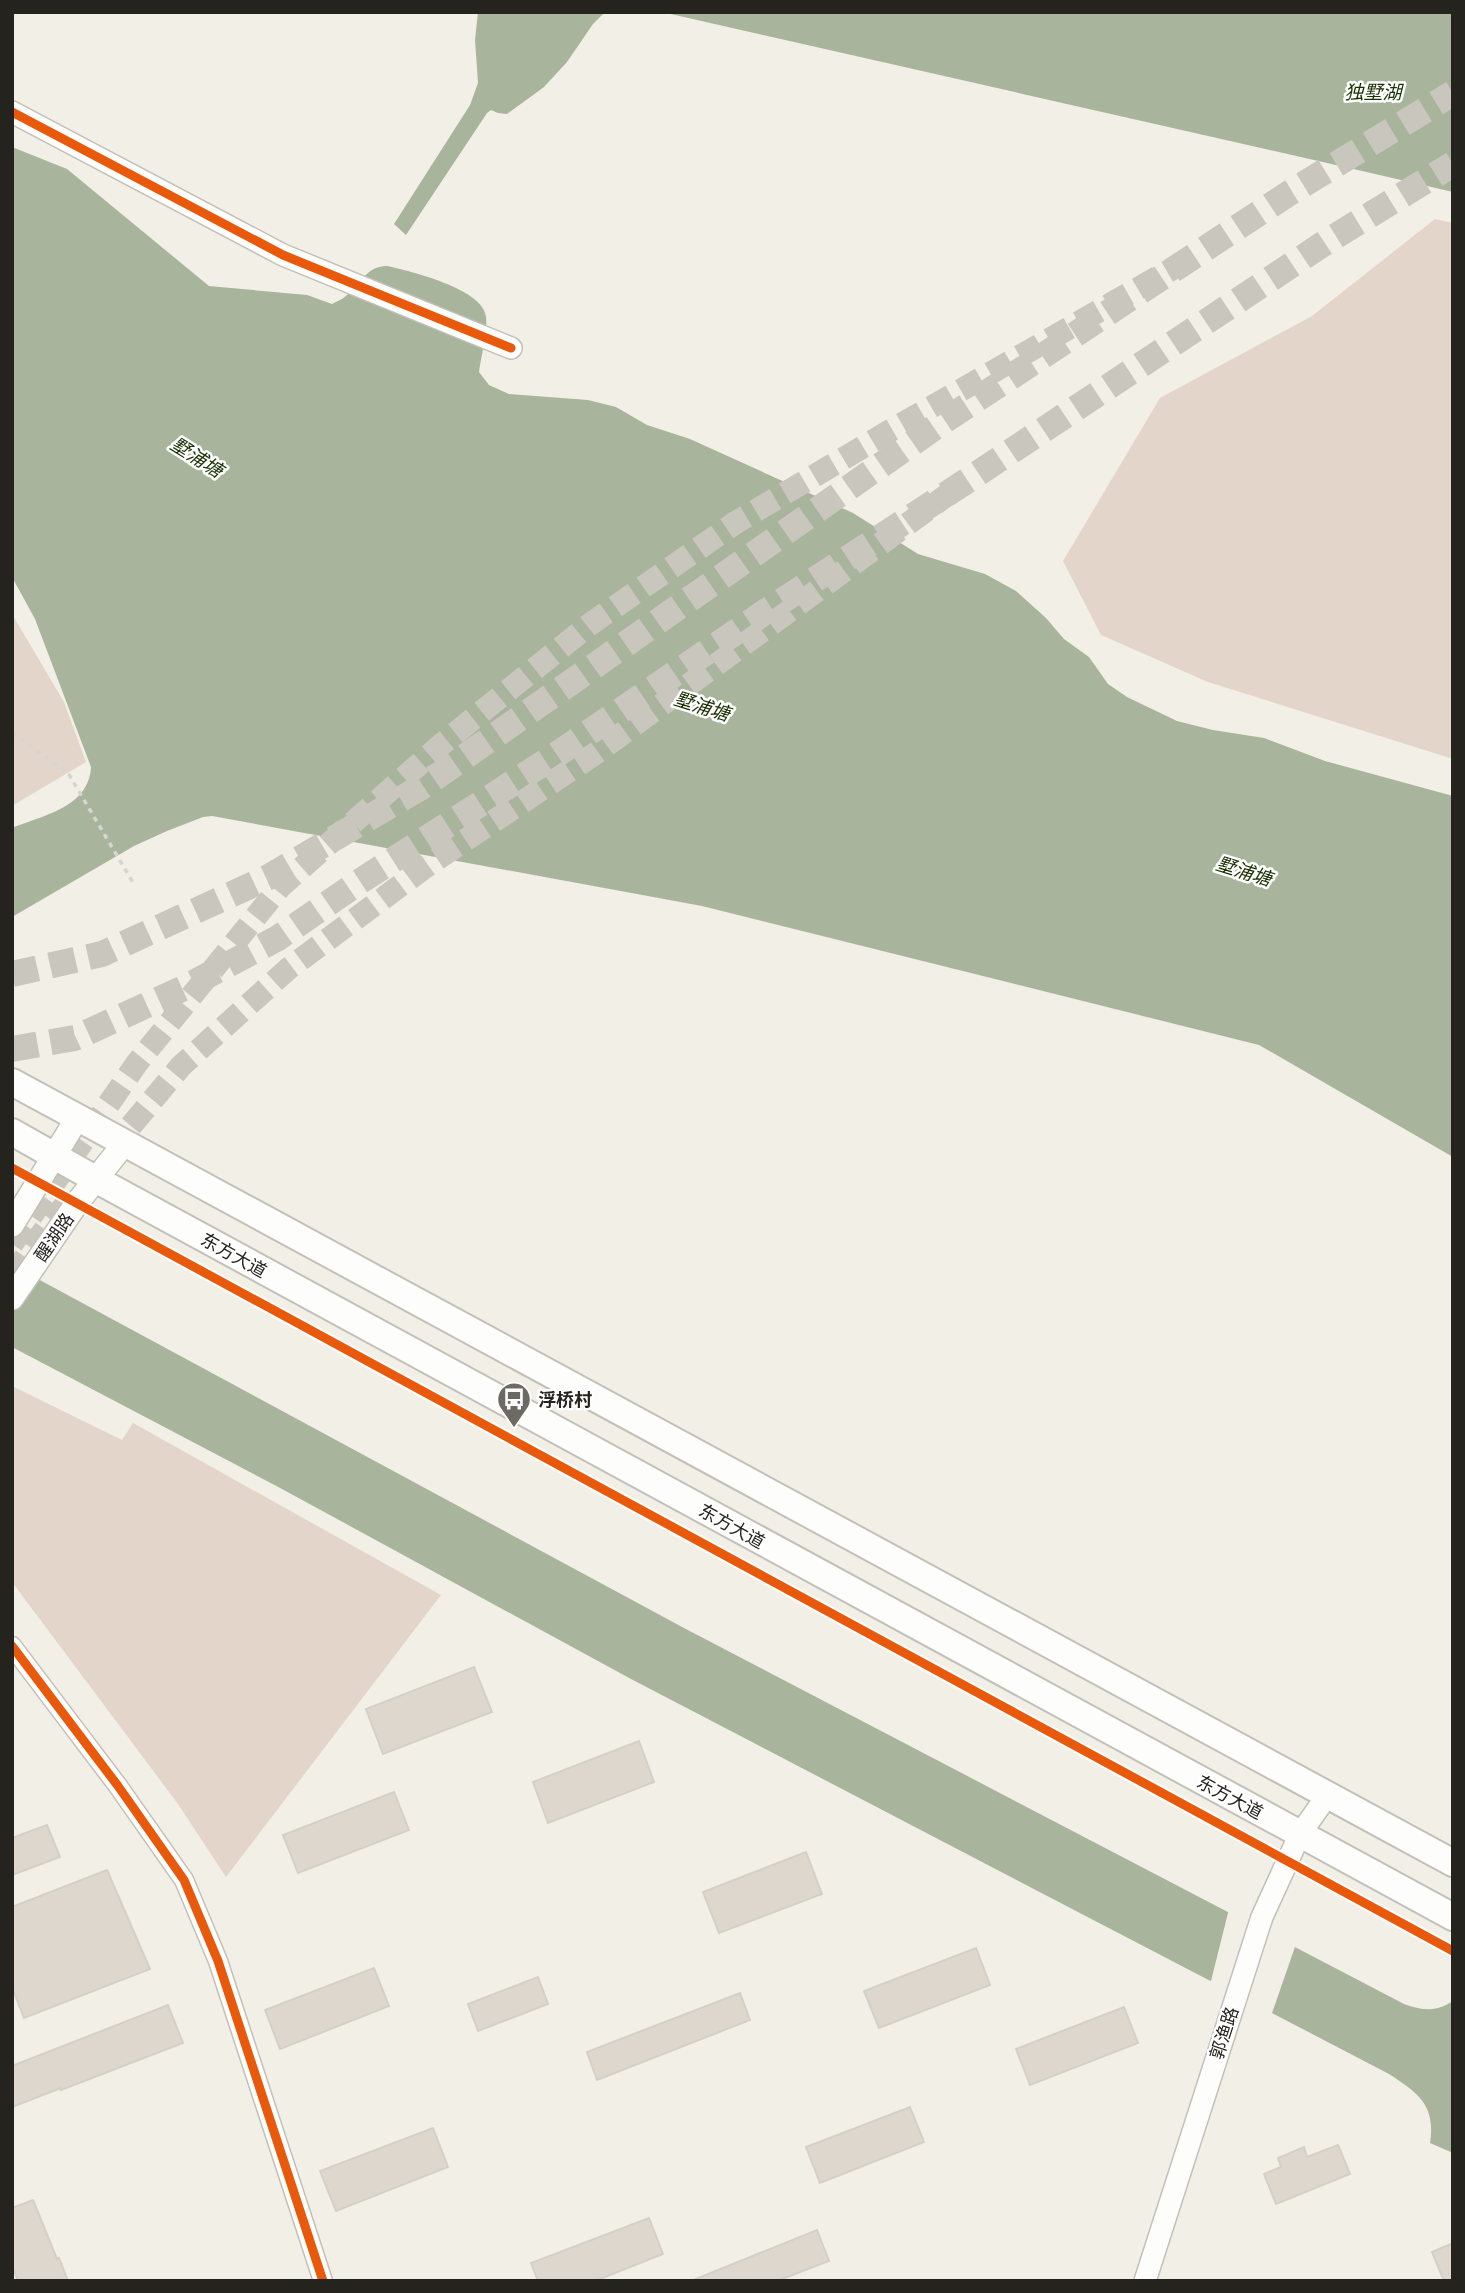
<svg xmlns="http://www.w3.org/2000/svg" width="1465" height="2293" viewBox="0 0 1465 2293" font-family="'Public Sans','Noto Sans SC',sans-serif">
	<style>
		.green { fill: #e4d5ca }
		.water { fill: #a8b59c }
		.pier { fill: #f2efe6 }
		.building { fill: #ddd7cd; stroke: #d4d0c9; stroke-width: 2 }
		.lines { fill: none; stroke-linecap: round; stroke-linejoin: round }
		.secondary-tunnel { stroke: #c9c6be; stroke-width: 23; stroke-dasharray: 23 11; stroke-linecap: butt }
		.primary-tunnel { stroke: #c9c6be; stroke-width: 26; stroke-dasharray: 26 13; stroke-linecap: butt }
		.minor-casing { stroke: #c2c0b9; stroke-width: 21 }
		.tertiary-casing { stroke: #c2c0b9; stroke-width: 24 }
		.secondary-casing { stroke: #c2c0b9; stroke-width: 26 }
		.primary-casing { stroke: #c2c0b9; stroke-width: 30 }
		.path { stroke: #d6d5d2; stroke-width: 3.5; stroke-dasharray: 5 5; stroke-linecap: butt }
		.minor { stroke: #fdfdfb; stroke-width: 18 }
		.tertiary { stroke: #fdfdfb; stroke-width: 21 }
		.secondary { stroke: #fdfdfb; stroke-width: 23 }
		.primary { stroke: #fdfdfb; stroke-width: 26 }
		.cycleway-casing { stroke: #fff; stroke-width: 13 }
		.cycleway { stroke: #e8590c; stroke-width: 9 }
		.labels { text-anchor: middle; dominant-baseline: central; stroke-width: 5; stroke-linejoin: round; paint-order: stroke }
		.street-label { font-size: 18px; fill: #25231d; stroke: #fff }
		.poi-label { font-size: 18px; font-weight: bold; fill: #25231d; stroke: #fff; text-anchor: start }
		.water-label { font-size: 19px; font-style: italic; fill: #193100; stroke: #fff }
	</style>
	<rect width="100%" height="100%" fill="#f2efe6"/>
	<path class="green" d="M1435,219L1453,223V759L1208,682L1101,635L1063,561L1160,398L1312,316Z
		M12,614L64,702L86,762L12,806Z
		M12,1386L122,1440L133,1423L441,1595L226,1877L178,1804L12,1582Z"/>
	<path class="water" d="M478,12H605L593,24L567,62L544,87L507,114L498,113L491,110L487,113L406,235L394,224L470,105L478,83L475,40Z
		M662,12H1453V192L1349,168Z
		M12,147L67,169L209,286L307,295L332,304C337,301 343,299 347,295C361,283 367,266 387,266C410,271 484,289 486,317C488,332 481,356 479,372L489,385L509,394L588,400L616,407L647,425L690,439L853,513L918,554L985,574L1016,591L1046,618L1064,639L1089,657L1108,684L1127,697L1177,721L1213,730L1264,738L1325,761L1453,796V1157L1259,1045L702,906L212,816L203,817L167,831L134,846L12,917V828C44,815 89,807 91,767L35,619L12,577Z
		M12,1265L684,1628L1404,2004C1423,2011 1436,2012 1453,2001V2153L1430,2143C1436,2105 1418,2093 1389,2074L631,1679L282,1489L12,1347Z"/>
	<path class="pier" d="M1229,1909L1296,1944L1271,2016L1210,1985Z"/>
	<path class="building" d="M474,1667L492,1712L383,1754L366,1709Z
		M639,1741L654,1782L548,1823L533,1782Z
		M394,1792L409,1830L298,1873L283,1835Z
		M47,1825L60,1857L12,1875V1838Z
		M806,1852L822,1894L719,1933L703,1892Z
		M107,1870L150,1969L24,2018L12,1987V1907Z
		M976,1948L990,1985L879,2028L864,1991Z
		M374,1968L389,2006L280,2049L265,2010Z
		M538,1977L548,2004L478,2031L468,2004Z
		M740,1993L750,2020L597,2080L587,2052Z
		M168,2005L183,2043L61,2090V2088L12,2107V2066Z
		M1124,2007L1138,2043L1030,2085L1016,2049Z
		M910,2107L924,2142L820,2183L806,2147Z
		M433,2128L448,2167L336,2211L320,2171Z
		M1338,2145L1350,2174L1276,2204L1264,2174L1281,2167L1278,2158L1304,2147L1307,2157Z
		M33,2200L57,2259L59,2258L68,2281H18L12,2265V2208Z
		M649,2218L663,2254L595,2281H538L531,2263Z
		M817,2230L829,2261L777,2281H691Z
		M1453,2243V2281H1444L1432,2252Z"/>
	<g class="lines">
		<path class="secondary-tunnel" d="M109,1152L181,1066L288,969L428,865L596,753L962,484
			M12,1244L137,1063L280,887L442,744L589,625L735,523L888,432L1184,262
			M12,1276L46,1228L67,1203"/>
		<path class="primary-tunnel" d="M12,974L102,954L267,878L423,786L944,421L1291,192L1453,93
			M12,1049L75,1038L186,987L278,938L359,882L556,755L765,612L962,484L1326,242L1453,164"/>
		<g class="minor-casing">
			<path id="minor" d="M12,1646L118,1786L184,1880L218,1961L323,2281"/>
		</g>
		<g class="tertiary-casing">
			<path id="tertiary" d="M12,112L283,255L511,348
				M1145,2281L1262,1917L1300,1834L1327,1796"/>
		</g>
		<g class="secondary-casing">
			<path id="secondary" d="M12,1225L78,1117
				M12,1298L77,1203L124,1144"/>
		</g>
		<g class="primary-casing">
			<path id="primary" d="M12,1082L1453,1863
				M12,1132L97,1180L1453,1917"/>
		</g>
		<path class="path" d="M12,733L68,773L135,886"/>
		<use href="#minor" class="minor"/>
		<use href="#tertiary" class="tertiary"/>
		<use href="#secondary" class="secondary"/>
		<use href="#primary" class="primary"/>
		<g class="cycleway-casing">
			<path id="cycleway" d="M12,112L283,255L511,348
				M12,1168L1453,1951
				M12,1646L118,1786L184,1880L218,1961L323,2281"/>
		</g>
		<use href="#cycleway" class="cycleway"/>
	</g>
	<defs>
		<g id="bus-pin" transform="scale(1.75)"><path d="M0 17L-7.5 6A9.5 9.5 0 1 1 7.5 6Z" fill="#6d6a63" stroke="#fff"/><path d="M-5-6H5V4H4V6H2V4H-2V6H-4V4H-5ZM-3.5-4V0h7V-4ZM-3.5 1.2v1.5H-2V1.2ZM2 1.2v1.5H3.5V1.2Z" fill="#fff"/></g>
	</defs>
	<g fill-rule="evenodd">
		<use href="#bus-pin" x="514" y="1399"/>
	</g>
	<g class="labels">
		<g class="street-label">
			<text transform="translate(54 1237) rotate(-56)">醒湖路</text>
			<text transform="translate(234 1255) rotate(29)">东方大道</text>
			<text transform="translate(732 1526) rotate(29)">东方大道</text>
			<text transform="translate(1230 1797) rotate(28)">东方大道</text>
			<text transform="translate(1224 2033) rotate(-72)">郭渔路</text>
		</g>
		<g class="poi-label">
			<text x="538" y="1399">浮桥村</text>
		</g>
		<g class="water-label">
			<text x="1373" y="92">独墅湖</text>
			<text transform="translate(197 457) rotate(32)">墅浦塘</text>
			<text transform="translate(702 706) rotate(17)">墅浦塘</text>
			<text transform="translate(1244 871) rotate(17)">墅浦塘</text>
		</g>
	</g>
	<rect width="1465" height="2293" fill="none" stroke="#25231d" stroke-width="28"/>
</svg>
